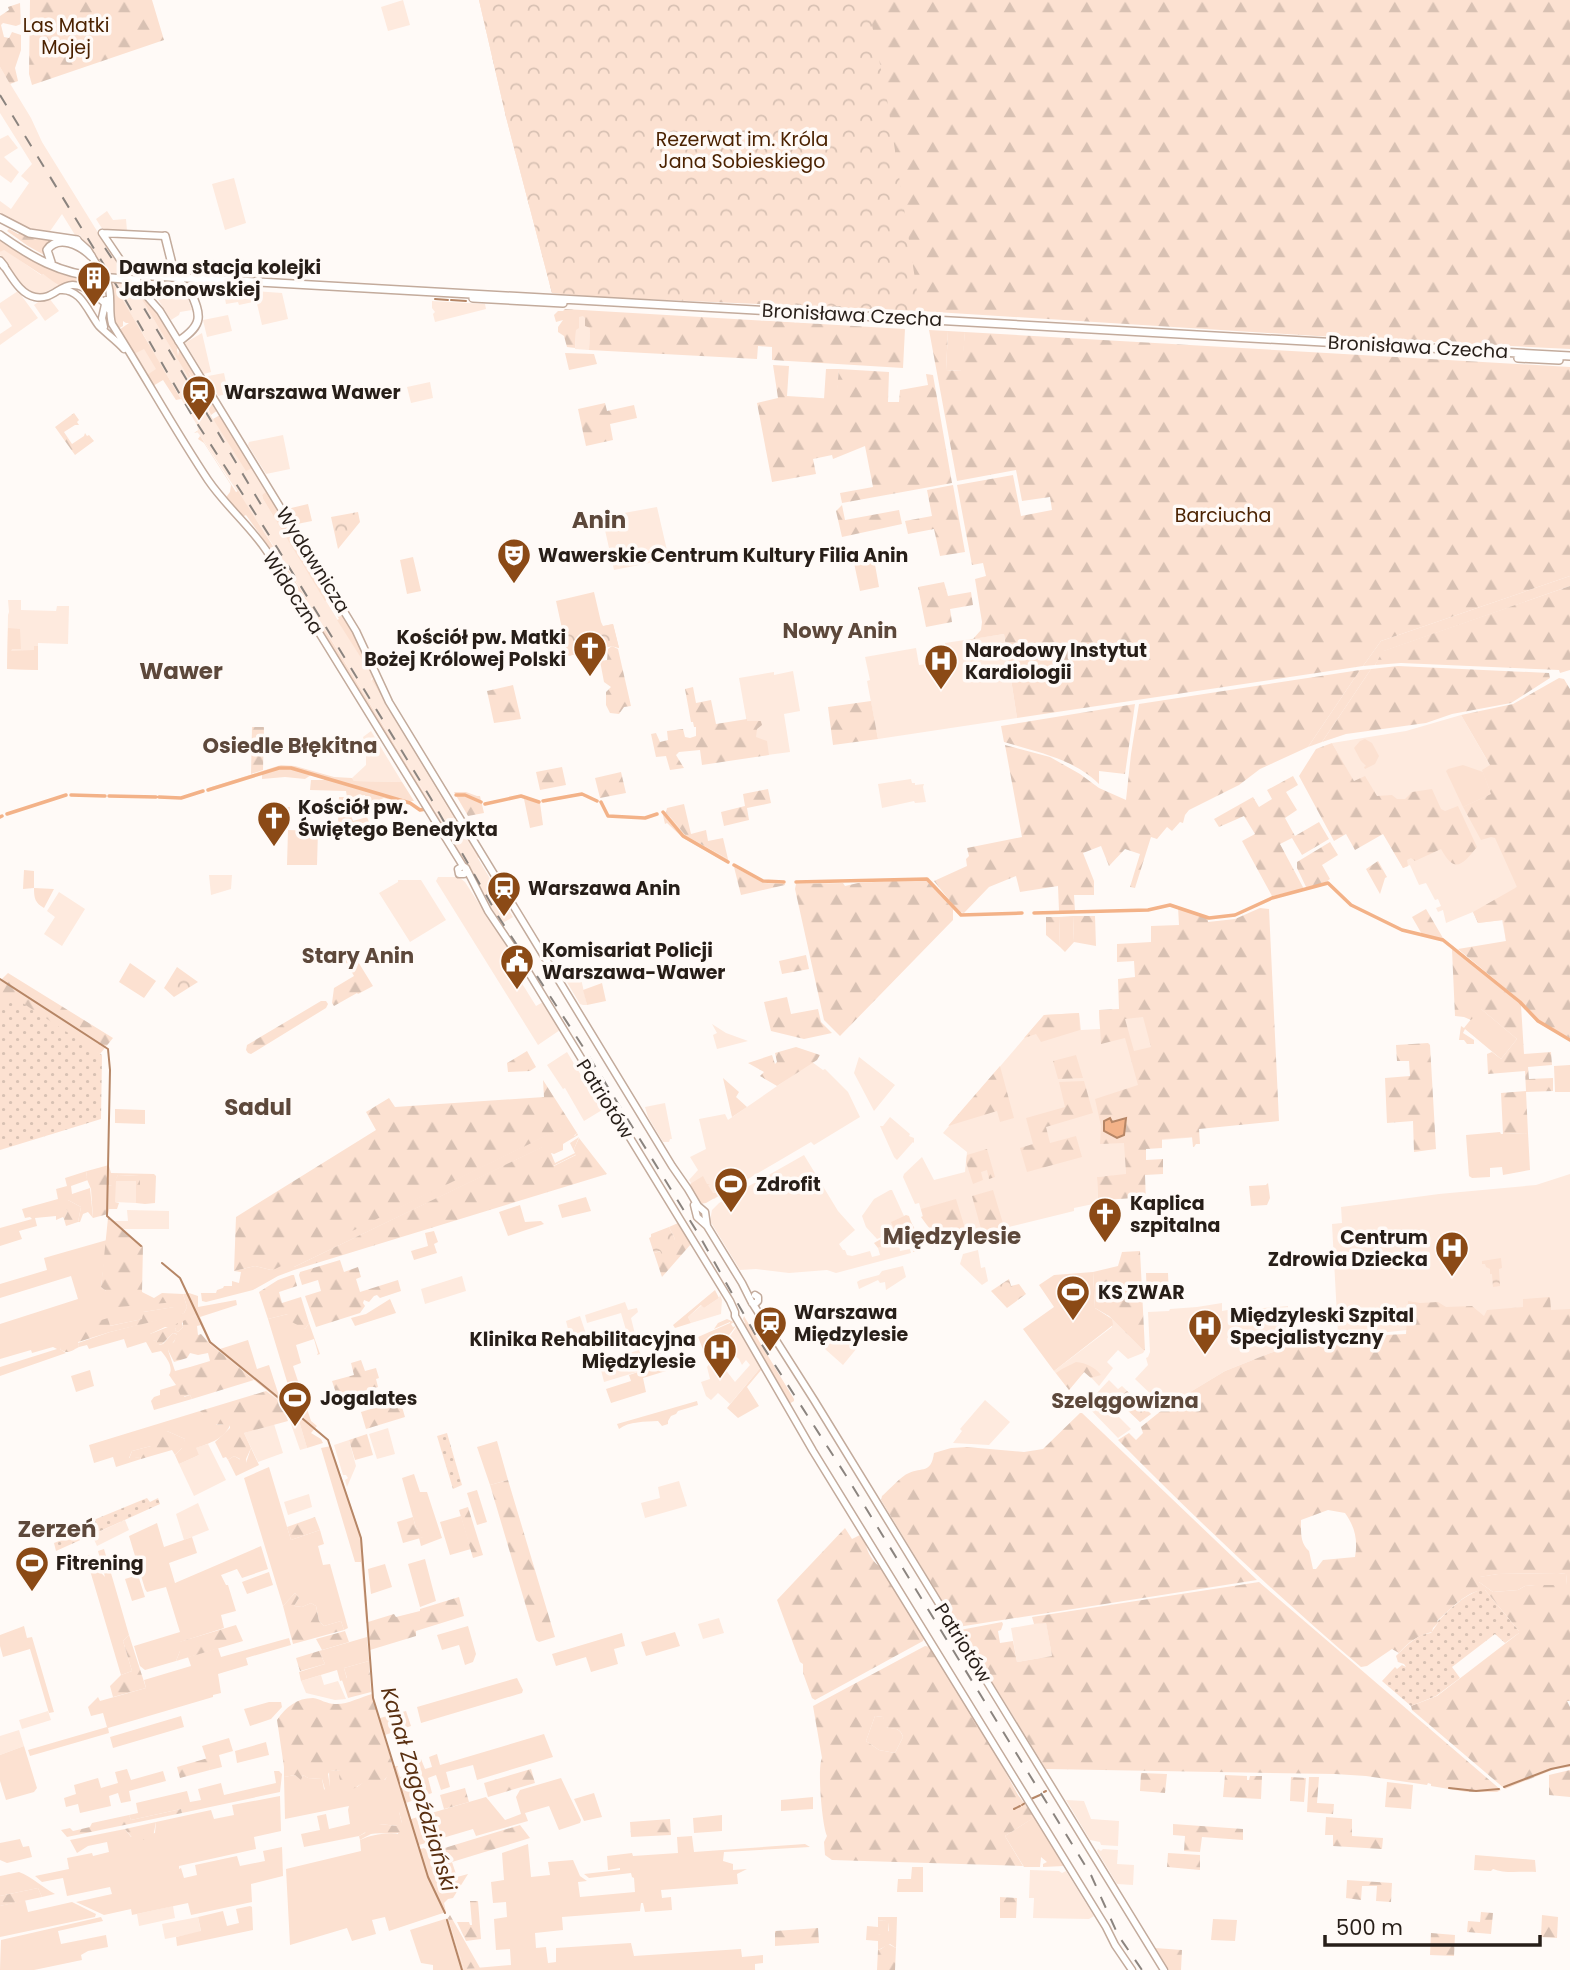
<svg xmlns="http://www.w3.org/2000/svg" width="1570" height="1970" viewBox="0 0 1570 1970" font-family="Poppins,sans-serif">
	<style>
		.built { fill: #feeade }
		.grass { fill: #fce1d1 }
		.forest { fill: url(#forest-firs); fill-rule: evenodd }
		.park { fill: url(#park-crowns) }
		.garden { fill: url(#garden-dots) }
		.water { fill: #f3b288; stroke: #b68666; stroke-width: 2 }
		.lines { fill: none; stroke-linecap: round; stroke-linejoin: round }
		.stream { stroke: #b68666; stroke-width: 2 }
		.canal { stroke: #f3b288; stroke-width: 3.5 }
		.secondary-casing { stroke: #c3ab9c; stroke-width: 9 }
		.primary-casing { stroke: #c3ab9c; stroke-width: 10 }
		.secondary { stroke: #fff; stroke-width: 6 }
		.primary { stroke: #fff; stroke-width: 7 }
		.rail { stroke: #8b847f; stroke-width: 2; stroke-dasharray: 12 12; stroke-linecap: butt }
		.primary-bridge-casing { stroke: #c3ab9c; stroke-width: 10; stroke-linecap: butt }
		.primary-bridge { stroke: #fff; stroke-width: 7 }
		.labels { text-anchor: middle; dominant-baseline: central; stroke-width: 7; stroke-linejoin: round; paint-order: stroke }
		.park-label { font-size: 19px; fill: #4b2201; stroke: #fffaf7 }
		.poi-label { font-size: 19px; font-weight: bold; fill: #271e18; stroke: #fffaf7; text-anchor: start }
		.street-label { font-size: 19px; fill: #271e18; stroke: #fffaf7 }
		.neighbourhood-label { font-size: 21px; font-weight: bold; fill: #5d483b; stroke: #fffaf7 }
		.water-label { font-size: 21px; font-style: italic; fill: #592f10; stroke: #fffaf7 }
		.quarter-label { font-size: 23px; font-weight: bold; fill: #5d483b; stroke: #fffaf7 }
	</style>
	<defs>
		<pattern id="forest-firs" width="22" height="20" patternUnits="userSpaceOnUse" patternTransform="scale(1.75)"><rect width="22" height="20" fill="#fce1d1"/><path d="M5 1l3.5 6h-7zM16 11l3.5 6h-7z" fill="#d8c1b3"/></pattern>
		<pattern id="park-crowns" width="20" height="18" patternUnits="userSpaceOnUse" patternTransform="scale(1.75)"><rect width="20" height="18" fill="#fce1d1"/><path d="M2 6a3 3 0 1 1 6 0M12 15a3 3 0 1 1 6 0" fill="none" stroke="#d8c1b3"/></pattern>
		<pattern id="garden-dots" width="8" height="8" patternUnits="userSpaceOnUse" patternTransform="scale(1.75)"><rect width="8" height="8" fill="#fce1d1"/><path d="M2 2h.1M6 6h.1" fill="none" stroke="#d8c1b3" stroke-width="1.8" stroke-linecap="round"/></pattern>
	</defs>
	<rect width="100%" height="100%" fill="#fffaf7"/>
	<path class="built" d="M403,0L410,25L388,31L381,7Z
		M0,67L31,118L42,142L110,252L133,284L213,419L252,468L267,492L262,495L263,499L373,677L371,679L372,681L513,917L501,924L447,830L281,557L197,431L198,430L197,425L162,367L147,375L134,354L149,344L114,286L80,235H75L62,214L48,234L28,229L0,215V201L11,209L29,183L21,176L32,164L0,113Z
		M8,135L18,148L4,157L19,172L11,183L0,175V139Z
		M234,178L246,223L225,230L212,184Z
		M107,211L113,220L126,219L127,231L103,230L96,219Z
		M4,249L41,275L43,274L52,279L58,286L41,294L33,293L25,289L0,255V252Z
		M223,287L250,289L253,302L239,305L238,302L226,304Z
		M152,290L183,293L187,296L192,310L180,312L179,315L171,320Z
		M18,291L38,318L0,345V334L12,326L0,308V303Z
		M254,291L282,293L288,319L262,325Z
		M49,298L59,311L45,321L34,305L41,300Z
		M432,301L485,304L486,309L435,322L433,314L435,312L432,308Z
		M577,310L591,311L589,350L575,349Z
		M228,315L232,331L207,337L203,320Z
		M202,333L211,372L204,374L185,343Z
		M224,373L227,387L244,383L245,390L218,396L208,376Z
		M430,382L433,398L411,403L407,387Z
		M283,435L290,469L266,474L248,445L249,442Z
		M657,507L669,559L614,570L602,517Z
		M8,600H21V610L56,611L57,606H69L68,644L38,643V670L7,669L8,615L9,612Z
		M1004,634L1017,718L878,739L867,681L870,680L865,657L916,648L919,665L927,664L948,661L945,643Z
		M793,671L800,711L784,714L790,752L753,757L739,678L774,672V675Z
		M1461,715L1570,904L1506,941L1502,920L1478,923L1473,912L1446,923L1443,910L1438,912L1436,908L1441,906L1438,899L1435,900L1426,883L1419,885L1410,865L1403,868L1332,743L1406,731Z
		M371,731L402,782L354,781L352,778L366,765V750L360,739L364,740L363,737Z
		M911,779L912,783H915V785L924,784L923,787L926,802L915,803L914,801L882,808L878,784Z
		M209,875H232L231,889L211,895Z
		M438,877H459L465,882L524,973L518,977L536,1006L543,1002L560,1030L538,1045L436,881Z
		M398,880H421L446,920L410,942L379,893L398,882Z
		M59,892L85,909L62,946L44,934L55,917L47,911Z
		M579,970L587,1005H583L580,1004L562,974Z
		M1155,1010L1198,1137L1125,1143L1126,1175L1097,1177L1098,1203L1074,1208V1211L956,1240L942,1238L929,1227L923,1217L919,1203L915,1204L903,1177L904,1174L922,1157L934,1180L965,1172L967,1152L943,1133L1044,1015L1079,1013L1081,1030L1100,1029L1099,1012Z
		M712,1024L726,1033L748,1041L717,1049L713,1035L717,1033Z
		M567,1052L596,1100L601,1097L607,1107L584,1121L565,1088L563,1089L547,1065Z
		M859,1057L895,1085L874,1111L854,1073Z
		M812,1062L823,1070L825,1069L848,1092L860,1117L814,1145L811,1142L714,1199L699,1187L697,1188L691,1183L689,1180L698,1170L690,1157L706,1149L699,1119L725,1114L728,1120Z
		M665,1103L672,1139H670L669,1142H663L648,1117L645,1107Z
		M890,1117L910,1134L909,1136L914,1138V1143L913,1142L897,1160L894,1157L880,1126H883Z
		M804,1155L838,1211L855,1230L839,1244L843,1250H845L847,1255L852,1256L870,1251L872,1257L880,1255L878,1248L898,1240L900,1251L910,1249L911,1253L836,1273L827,1270L789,1273L756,1269L740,1270L710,1221L712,1210L719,1203Z
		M1570,1174V1327L1445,1326L1379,1333L1338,1334L1332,1224L1342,1223L1341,1207L1439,1194L1536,1185Z
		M115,1181H137L136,1203L115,1202Z
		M890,1190H892L904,1216L892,1222L896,1231L877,1239L866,1227L862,1216L874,1199Z
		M127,1210L169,1211V1229H121L112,1221H128Z
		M978,1250L981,1268L985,1267L988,1281L982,1285L960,1264L963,1254Z
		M903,1266L906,1277L886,1290L885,1282L880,1283L878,1280L859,1289L857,1282L860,1280L879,1275L882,1271Z
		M462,1276L466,1291L425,1304L421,1289Z
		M720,1295L722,1300L721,1314L691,1323L688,1317L702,1305L704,1308L719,1298Z
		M625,1302L628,1310L637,1308L638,1312L631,1318L636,1338L631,1342L626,1344L622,1332L626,1330L621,1313L587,1323L585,1315Z
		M1222,1303V1311L1239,1308L1241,1310L1288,1306V1346L1225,1371L1167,1406L1159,1402L1135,1379L1148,1365L1146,1358L1148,1357L1150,1352L1148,1312L1169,1311L1170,1309L1197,1307Z
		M580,1316L587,1337L571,1341L566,1321Z
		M1112,1319L1143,1350H1145L1143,1353L1128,1359L1118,1350L1107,1362L1113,1368L1099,1386L1085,1371L1069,1390L1054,1371L1112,1327Z
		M737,1326L761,1367L730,1404L718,1393L711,1400L706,1396L701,1382L710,1379L707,1367L715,1356L735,1382L750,1365L746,1360L742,1365L739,1359L723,1346Z
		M845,1327L862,1342L843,1365L825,1349Z
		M639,1350L647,1369L604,1382L600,1366L601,1362Z
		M1109,1380L1118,1389L1122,1386L1151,1414L1140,1422L1125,1408L1118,1416L1131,1429L1118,1438L1086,1405Z
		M985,1400L1010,1422L989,1445L953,1443L962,1431L960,1429Z
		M285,1407L297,1414L307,1448L300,1450Z
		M274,1424L283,1453L258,1462L244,1433Z
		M388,1428L395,1454L377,1459L369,1434Z
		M349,1440L356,1466L347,1487L345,1480L348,1478L346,1475H343L334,1445Z
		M208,1444L226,1480L194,1496L179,1464L199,1455L195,1448Z
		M679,1481L687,1506L645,1518L641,1503L660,1498L658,1487Z
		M309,1494L312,1507L288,1515L284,1502Z
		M198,1503L209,1530L184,1540L176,1514Z
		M125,1520L129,1530L97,1546L92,1535Z
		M719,1618L724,1633L703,1639L698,1624Z
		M1046,1622L1052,1656L1017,1662L1011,1628Z
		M321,1675L324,1685L338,1681L346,1699L335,1700L306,1693L301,1681Z
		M48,1711L51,1720L22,1729L19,1720Z
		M19,1730L24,1746L0,1755V1736Z
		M1066,1800L1084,1801L1091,1819L1119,1821L1118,1846L1101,1845L1100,1842L1090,1840Z
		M1098,1849L1101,1851L1103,1849L1118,1850L1117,1864L1134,1865L1133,1885L1117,1884L1097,1851Z
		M1030,1870L1059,1871L1062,1873L1066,1871L1094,1916L1089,1919L1033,1918L1034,1898H1029Z
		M173,1906L175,1918L139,1926L137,1914Z
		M198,1917L201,1932L165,1939L162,1924Z"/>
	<path class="grass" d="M0,240C31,262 55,275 92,282L95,285L105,286L106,285V293L102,296H98L81,284L54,289L58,285L43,274L42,275L4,250L0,252Z
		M111,284L114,285L181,399L176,400L163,380L153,386L147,375L156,369L144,349L134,354L119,330L129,323H126L123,321V326L118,329L113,321Z
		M134,286L155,308L179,347L177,349L178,356L179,350L181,349L218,410L211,415L204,400L206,398L211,401L200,389L187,370L199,390L207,409Z
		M948,331L965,332L962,371L946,370Z
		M565,353L594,354L597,364L569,370Z
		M826,369H839L837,399H824Z
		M219,412L256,472V474L252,468L246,471L213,419L220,415Z
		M197,431L236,492L238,491L306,598L312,608L310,610L299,597L280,564L275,559L276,557L246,515L242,517L227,499V496L230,492L231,485L204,443L198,439L200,436L198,432L194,433Z
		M257,476L332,596L325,601L263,499L262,495L267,491Z
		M308,504L312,521L297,524L287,509Z
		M413,557L421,591L407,594L400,560Z
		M874,559L879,587L860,591L854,563Z
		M1570,576V586L1384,651L1375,665L1363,666L1381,641Z
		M594,592L601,622L603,626L613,624L619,648L612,646L568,656L556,601Z
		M333,598L358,639L382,693L486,866L480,857L478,858L372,681L373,677L337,620L339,619L329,603Z
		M312,612L322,629L324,628L466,862L463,863L451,838L443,831L309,617Z
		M8,628L20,629L21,649H12L11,651L34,650V646H38V670L7,669Z
		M1371,669L1322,742L1308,747L1360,670Z
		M1365,739L1372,743L1379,756L1375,764L1365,769L1364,767L1366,766L1361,761L1354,748L1360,741Z
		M281,765L295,766L334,777L352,778L354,781L402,782L414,801H409L405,804L384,798L367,805L365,795L356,796L358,802L348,806L353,821L367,817L369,822L366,827L338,826L339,797H347L346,791L310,790L311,780H324V779L311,775L305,779L285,777L262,779V774L208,791V788Z
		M1463,765L1483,772L1491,794L1463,807L1446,771L1448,769Z
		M524,799L540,803L543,825L530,828Z
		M277,807H290L288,825L264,823V815H277Z
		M662,811L666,812L686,836L728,859L729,864L683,838L667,823L665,824Z
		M288,830L318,831L317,865H287Z
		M24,870L34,871V888L54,889L44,908C35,903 34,898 34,888L23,889Z
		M1073,916L1074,942L1065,952L1060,947L1059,917Z
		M1443,938L1522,1002L1539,1021L1570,1038V1041L1537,1022L1520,1004L1443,941Z
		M130,963L156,981L144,998L119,982Z
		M602,983L606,1001L587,1005L583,990Z
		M1480,1008L1517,1039L1501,1059L1465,1029L1463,1033L1474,1040V1044H1467L1464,1040H1459L1461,1026L1464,1028Z
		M1570,1065V1092H1555L1554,1066Z
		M723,1078L739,1092L736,1097L747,1107L732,1117Z
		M115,1109L145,1110V1124L115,1123Z
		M563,1127L575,1136L577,1133L578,1135L563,1144V1150L554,1154L551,1153L555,1163L575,1153L570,1143L579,1137L574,1149L577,1154L553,1166L543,1147L294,1267V1270L278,1276L253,1290L206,1302L202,1301L201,1293H216L217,1290L223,1288L224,1286H232V1281L239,1283L241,1272L234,1271L255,1266L271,1270Z
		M1500,1132L1501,1134L1528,1133L1530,1170L1503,1175L1502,1167L1490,1168V1177L1472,1178L1469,1176L1466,1135Z
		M109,1166L111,1173L154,1174L156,1176L155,1203L145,1204V1199H140L139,1176L118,1175L113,1185L108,1186Z
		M87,1171L86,1177L88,1180L71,1186L72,1194L90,1188L93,1218L88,1212L83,1214L80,1222H78L81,1207L68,1200V1211L64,1219L63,1217L56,1220V1216L35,1218L37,1226L19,1231L22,1239L0,1246V1228L32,1219L30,1217L25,1218L22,1209L58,1199L56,1189L67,1186L65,1178Z
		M703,1176L707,1184H710L708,1185L713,1193H716L727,1187V1185L730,1189L706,1203L700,1204L690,1184Z
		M586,1197L591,1211L562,1218L558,1205Z
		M520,1205L525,1222L541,1221L544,1224L508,1236L499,1212Z
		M906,1215L909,1216C912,1227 922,1237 920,1250L913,1252L912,1236L907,1226L898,1227L900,1239L878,1248L874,1243L895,1231L891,1222Z
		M434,1231L438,1242L434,1244L437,1253L414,1260L411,1251L428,1246L425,1233Z
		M107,1240L101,1287L106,1291L177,1302L175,1307L143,1312V1319L109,1326L108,1319L56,1337L63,1340L64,1343L60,1349L66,1353L0,1376V1367L57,1349L53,1347L32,1353L31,1350L0,1359V1324L78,1299L71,1276L0,1298V1284L47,1270L44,1258Z
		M1093,1272L1095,1308L1112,1319L1113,1325L1054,1371L1023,1329L1054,1307L1039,1285L1054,1275Z
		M1146,1273H1168L1169,1297L1147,1298Z
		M715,1290L719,1298L704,1308L701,1305L688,1317L691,1323L675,1328L673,1325Z
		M189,1293L198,1296V1307L236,1300L237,1305L200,1317L211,1342L220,1349L248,1340L257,1369L269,1365L281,1402L209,1343L196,1315L182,1323L183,1327L178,1332L175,1330L176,1327H165L150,1334L153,1340L156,1341L159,1345L163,1344L173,1333L178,1335L168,1350L175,1371L190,1367L191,1373L184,1397L190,1395L192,1399L154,1410L151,1401L154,1397L160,1395V1390L176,1385L169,1375C174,1368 167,1358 161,1351L152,1353L146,1342L127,1348L124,1339L89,1349L87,1345L79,1347L78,1343L110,1332L184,1313L187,1307L183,1294Z
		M390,1299L396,1313L355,1326L351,1318L366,1314Z
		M288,1314L305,1329L309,1323L320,1354L317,1355L318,1353L314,1339L296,1345L301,1363L293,1366L311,1421L317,1426L311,1433L321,1439L323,1443L307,1448L297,1414L287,1408V1411L283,1401L295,1408L268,1319Z
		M744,1316L794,1399V1401L789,1404C773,1377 759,1349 743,1324L745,1323L743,1319Z
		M727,1319L734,1322L731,1324L733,1327L736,1326L723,1343L706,1357L698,1337L730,1323V1322L714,1329L718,1323Z
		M660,1352L666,1371L643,1378L646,1392L611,1403L606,1389L631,1381L629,1375L647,1369L645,1364L657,1360L655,1353Z
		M761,1367L762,1369L747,1387L759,1406L738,1418L727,1408Z
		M90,1370L94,1386L76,1392L71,1376Z
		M697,1401L698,1405L678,1411L676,1414L671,1416L668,1421V1424L662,1426L658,1421C645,1422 629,1421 619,1429L617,1424Z
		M200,1411L204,1416L217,1425L231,1423C225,1439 210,1443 196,1448L199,1455L179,1464L175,1455L182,1448L185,1439L167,1431L152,1440L151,1446L132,1451L129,1458L140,1457L141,1459L116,1467L113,1457L94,1463L89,1445Z
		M497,1441L508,1480L490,1485L477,1447Z
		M331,1446L362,1539L368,1622L366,1623L361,1562H355L321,1448Z
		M251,1448L259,1465L236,1476L228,1460L234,1456L246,1463Z
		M269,1467L291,1540L320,1530L324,1544L318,1546L323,1565L330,1564L348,1628L344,1630L341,1621L324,1626L319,1621L316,1606L311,1603L302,1607L294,1606L299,1598L295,1593L283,1606L244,1478Z
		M414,1474L420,1492H427L442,1538L421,1546L419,1538L423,1537L421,1530L416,1528L402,1478Z
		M477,1490L487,1522L477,1525L467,1493Z
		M461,1516L471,1549L450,1555L440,1522Z
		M157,1523L164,1547L192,1537L197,1553L169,1563L175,1583L261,1546L268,1569L242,1578L237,1569L221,1575L226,1585H228L236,1611L221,1615L224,1628L180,1642V1651L176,1661L145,1670L140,1666L134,1646L180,1632L166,1587L147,1592L145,1589L129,1536Z
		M104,1549L129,1635L123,1641L132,1671L121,1675L86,1557L89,1555L92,1563L105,1577L98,1551Z
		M425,1559L436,1601L420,1607L408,1564Z
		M385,1564L392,1587L371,1594L368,1569Z
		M269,1572L273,1585L247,1594L242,1582Z
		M1558,1573L1566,1574L1567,1585H1535L1525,1586L1518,1590L1493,1592L1479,1582V1577L1498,1574Z
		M138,1575L145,1597L132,1601L125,1579Z
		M24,1626L27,1638L32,1637L54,1712L49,1713L30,1649L3,1657L0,1646V1635Z
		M468,1626L476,1654L473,1662L465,1665L459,1645L442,1650L437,1635Z
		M675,1632L680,1646L646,1656L641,1642Z
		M622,1633L625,1646L614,1649L618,1664L591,1672L586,1657L556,1666L552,1654Z
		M367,1637L369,1661L344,1668L347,1679L340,1681L337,1670L301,1681L299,1672L325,1664L319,1651Z
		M289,1638L291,1645L246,1658L248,1665L218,1674L221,1693L213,1695V1697L108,1728L109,1733L30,1756L28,1750L107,1727L103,1713L91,1716L88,1707L98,1697L100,1701L146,1688L144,1680L191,1666L188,1657L218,1648L221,1657Z
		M517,1678L523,1690L522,1693L421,1723L417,1707Z
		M269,1702H281L282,1707L271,1719L250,1726L244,1709Z
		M406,1711L411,1726L385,1735L380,1718Z
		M181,1716L184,1727L113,1748L110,1737Z
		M875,1716L883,1717L887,1728C895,1728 900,1728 903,1737L895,1753L879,1750L866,1741Z
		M544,1734L553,1757L477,1780L473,1765L446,1772L450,1787L441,1790L436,1775L428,1778L432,1793L406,1803L411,1819L486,1797L505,1820L521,1814L516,1797L520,1790L561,1778L581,1820L580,1823L559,1830L549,1806L525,1813L528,1821L476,1836L473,1829L419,1845L420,1849L424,1848L428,1851L427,1853L438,1850L451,1859L457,1877L468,1874L453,1898L448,1899L444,1903L446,1912L389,1931L385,1917L372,1920L376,1934L352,1941L347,1928L290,1945L286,1869L361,1851L360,1840C373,1834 383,1833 398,1834L402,1823L399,1812L398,1826L379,1824L359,1836L304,1847L301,1834L320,1830L317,1816L326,1814L329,1829L350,1824L348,1810L349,1806L285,1819L284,1777L295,1775L301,1779L303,1775L308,1778L322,1779L324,1789L330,1793L329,1771L341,1770L357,1787L365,1781L385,1780L388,1774L394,1770L392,1766H398L397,1768L400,1777L416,1772L413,1761L421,1759L425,1769L432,1767L429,1757L437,1754L440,1765Z
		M229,1738L233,1751L219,1755L222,1767L210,1770L202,1746Z
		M266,1742L269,1755L237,1763L235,1751Z
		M24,1746L37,1788L34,1792L6,1800L0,1781V1755Z
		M127,1769L131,1780L163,1771L166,1781L129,1791L131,1801L121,1803L118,1793L109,1796L111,1806L80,1813L78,1804L66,1807L64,1798L76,1794L74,1785L98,1778L101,1788L118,1783L115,1772Z
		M274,1771H279L282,1774L280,1792L182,1813L181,1809L131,1820L129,1815L138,1813L136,1803L187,1791L190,1802L201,1800L198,1789L221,1783L224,1795L276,1783Z
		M594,1793L602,1817L584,1821L574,1799Z
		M280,1796L281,1831L254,1837L256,1849L179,1866V1869L181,1868L184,1878L197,1875L195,1865L237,1856L240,1866L265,1861L263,1851L282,1847L283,1876L251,1884L252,1902L191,1915L188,1903L132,1915L131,1909L104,1915L76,1902L112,1894L110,1887L67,1896L63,1878L42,1882L35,1876L69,1869L67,1858L92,1853L93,1856L109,1852L107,1842L88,1846L77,1853L70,1840L125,1829L131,1837L155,1833L156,1822L211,1810L214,1819L234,1815L232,1805Z
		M813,1797V1809L781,1811V1800Z
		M722,1815V1831L694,1833L693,1818Z
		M1036,1816L1065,1864L1064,1866L1043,1867V1864L1047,1862L1041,1857L1040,1867H1024L1005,1836Z
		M692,1836L694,1852L805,1844L810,1847L724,1852L723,1861L733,1864V1870L747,1869L737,1874L738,1884L661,1890L662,1898L671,1897L672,1910L645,1912L643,1903H641L640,1911L562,1917L563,1930L535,1933L536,1948L546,1947L548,1963L556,1962V1948L631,1943L634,1956L741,1949L742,1957L763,1955V1963L755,1964V1970H433V1965L421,1963L410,1930L448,1918L464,1969L511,1965L510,1949L496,1950L494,1919L507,1917L506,1902L493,1903L491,1882L504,1880L502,1853L528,1844L531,1877L550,1875L548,1862L573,1860L580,1876L587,1881L578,1882L580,1897L635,1892L634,1878L632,1877L631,1873L589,1878L584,1874L620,1870V1868L608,1870L607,1856L632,1853L633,1856L678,1853L677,1837Z
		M20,1839L23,1847L29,1846L32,1857L7,1863L0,1860V1843Z
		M1475,1855L1535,1860L1536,1872C1521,1871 1505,1874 1493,1869L1491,1871L1474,1870Z
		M912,1867H923V1892H897L898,1879H911Z
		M19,1872C32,1877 42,1887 55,1894L42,1897L38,1888L0,1896V1876Z
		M25,1900L28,1912L72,1902L96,1914L95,1917L0,1937V1906Z
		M250,1906L252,1907L253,1930L177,1946L176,1937L201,1931L198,1917L223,1911L227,1926L239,1923L236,1909Z
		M101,1917L103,1921L58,1931L61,1944L106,1935L108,1947L88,1951L81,1955L82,1960L34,1970H0L1,1940Z
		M878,1917H897L896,1948L890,1944L878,1950V1935L889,1931V1923L884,1920L878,1921Z
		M1213,1919L1237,1920L1235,1941L1211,1940Z"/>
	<path class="forest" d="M30,0H152L164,40L32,85L29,74Z
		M479,0H1570V349L1317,336L920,311L596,297L552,293L506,117Z
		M20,3L21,24L16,26L3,23L1,25L4,37L9,38L12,32L21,35V50L15,68L18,81L10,84L0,67V16L9,10L8,7Z
		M9,229L18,234L22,232L66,239L53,241L46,256L28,246L7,231Z
		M565,309L905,329L903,368L772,360V347L758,346L757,359L589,350L590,328L585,326V318L583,316L579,317V328L576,330L575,348L567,347L564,336L558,332V327L563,320L556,322L554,315L558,311H563Z
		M929,330L948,331L946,370L961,371L965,332L1570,367V576L1381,641L1363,666L1017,718L1004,634L973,639L981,630L982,622L975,579L986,576L983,563L972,565L957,485L1013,475L1021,516L1052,510L1050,497L1022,501L1016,470L957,481Z
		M773,365L789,366L787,396L836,399L839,369L889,372L888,402H899L900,390L928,385L926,374L933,375L952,483L842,503L840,493L873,487L865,446L833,459L832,455L813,459L816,474L772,482L757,403L778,398Z
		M605,403L607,411L634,405L637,418L610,424L613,440L586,446L578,409Z
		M74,413L79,420L77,422L79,425H75L64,432L72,444L84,436L85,433L87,436L89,435L94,441L75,455L55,427Z
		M953,485L965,552L940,556L934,529L908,534L905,521L932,516L927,490Z
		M842,505L845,520L899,510L902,524L842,537L836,511Z
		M944,582L948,596L971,592L973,605L950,609L952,622L926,627L918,587Z
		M1570,586V670L1560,673L1559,670L1401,663L1375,665L1383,651Z
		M612,646L618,649L631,706L624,707L619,714L610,713L606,705V692L611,687L604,682L600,661L607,660L608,649Z
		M1398,666L1549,673L1550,678L1511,703L1452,714L1426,723L1346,734L1322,742L1371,669Z
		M1360,670L1308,747L1260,769L1239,785L1189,810L1185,815L1183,823L1180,822L1172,831L1167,827L1157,839L1151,837L1135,888L1130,887L1140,854L1125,849L1109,866L1101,846L1083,853L1094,881V895H1074L1075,911H1059L1058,886L1020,892L1016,876L989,887L964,913L959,912L934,881L967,866L966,859L969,856L967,848L1022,837L1005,745L1050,757L1080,774L1099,788L1126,800L1131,754L1139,704Z
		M1559,678L1564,679L1570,689V1038L1539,1021L1522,1002L1458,949L1506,941L1503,920L1478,923L1473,912L1517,887L1495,838L1491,837L1481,840L1463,807L1491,794L1482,770L1490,765L1461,715L1513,704Z
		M513,685L521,719L494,723L487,691Z
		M693,687L696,703L711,700L716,724L747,719V721H761L762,725L757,729L756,737L767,741L769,755L702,765L700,750L679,752L676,755L684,768L670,770L666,756L656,757L651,734L656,733L660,742L668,740L667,731L683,729L685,737L690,738L696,736V727H694L693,722H691L685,689Z
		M871,701L878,739L833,745L828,707Z
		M1135,704L1125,774L1099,771V784C1074,759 1037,752 1004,742L1001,726Z
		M252,727H264L263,770L251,774Z
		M1332,743L1354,781L1365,776L1377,796L1392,795L1397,799H1405L1412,792L1432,789L1441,809L1445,811L1458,806L1477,847C1463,864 1455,875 1441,849L1415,861L1411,858L1407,860L1408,866L1403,868L1383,834L1355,850L1346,834L1334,841L1299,776L1316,749Z
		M562,767L566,785L540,790L536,772Z
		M621,772L626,793L600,798L595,778Z
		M1293,776L1298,785L1286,792L1297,810L1285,818L1295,836L1319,822L1329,839L1302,855L1292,838L1280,844L1304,889L1272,896L1242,841L1255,834L1244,816L1219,827L1214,819L1253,797L1259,807L1272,799L1267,790Z
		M768,789L771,803L747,808L749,820L724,826L721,812L745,806L743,794Z
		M454,792H466L477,796H480L484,813L468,816Z
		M684,804L691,834L706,830L708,841L723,838L728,859L686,836L666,812L667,808Z
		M1330,842L1338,855L1322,865L1330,879L1326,882L1307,889L1297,868V862Z
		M1378,861L1387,877L1385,878L1380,894L1366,869Z
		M734,867L764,883L785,884V885L741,895Z
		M925,879L953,909V920L840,1036L824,1020L795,889L796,884L843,883L845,886L858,883Z
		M1178,907L1208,917V922L1235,919L1260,908L1269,909L1279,1121L1199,1129L1200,1144H1196L1194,1147H1193L1192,1137L1162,1139V1148L1146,1149V1160L1163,1159V1174L1145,1175L1146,1203H1136L1135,1198L1102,1200L1098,1203L1097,1177L1126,1174L1124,1143L1100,1144L1101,1126L1095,1099L1138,1085L1125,1038L1101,1044L1099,1010L1119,1009L1118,979L1135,977L1134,961L1117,962V944L1151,942V926L1179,925ZM1143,1017L1151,1047L1134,1051L1125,1019Z
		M1426,909L1443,938V941L1423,936L1412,917Z
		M1073,916H1095L1096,946L1074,942Z
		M1046,917H1059L1060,947L1046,935Z
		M1452,950H1455L1521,1005L1524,1054L1551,1052L1552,1065L1528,1067L1529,1079L1553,1078V1091L1526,1092L1528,1133L1503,1134L1501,1093L1526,1091L1525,1071L1488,1074L1487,1054L1492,1052L1501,1059L1517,1039L1481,1009L1471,1020L1464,1017L1455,1016Z
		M352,952L373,986L358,994L357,993L334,1006L332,1003L334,988L354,976L343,957Z
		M806,955L809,969L782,974L779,961Z
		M8,973L113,1038L100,1054L0,1004V981Z
		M787,997L791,1014L818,1009L821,1022L832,1033L804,1039L771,1031L764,1002Z
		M321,1001H326L328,1004L326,1008L251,1054L248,1053L246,1050L247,1045Z
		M1079,1013L1080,1030L1041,1042L1036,1034L1024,1038L1044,1015Z
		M1428,1043L1430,1045L1436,1149L1414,1152L1413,1121L1387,1123L1385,1078L1410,1076L1409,1061H1397L1396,1045Z
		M796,1047L820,1055L817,1060L777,1086L760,1076L764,1072L748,1063L772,1055L775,1064L777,1062L775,1053Z
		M527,1051L536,1067L530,1071L508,1072L507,1063Z
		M1076,1055L1083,1078L1058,1079L1053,1061Z
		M1000,1066L1014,1118L1000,1122L997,1111L948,1126Z
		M543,1080L577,1133L569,1140L562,1128L275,1269L271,1270L255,1266L234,1271L236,1217L376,1130L366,1112L389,1098L395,1107L544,1097Z
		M1084,1081L1093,1113L1046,1127L1050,1143L1076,1136L1082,1157L1027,1172L1020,1148L1033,1144L1026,1118L1065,1107L1059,1082Z
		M579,1138L607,1174L294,1270V1267L544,1146L554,1166L576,1155L574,1149Z
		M987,1149L995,1177L989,1179L987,1170L981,1172L983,1180L973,1184L966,1162L967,1155Z
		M109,1165V1186L112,1185L118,1175L140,1176V1198L145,1199V1204L136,1203V1181H116L115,1202L119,1203L117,1209H109L108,1214L93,1218L91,1189L86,1177L87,1171Z
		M1268,1183L1270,1198L1267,1205L1251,1206L1249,1186L1266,1185Z
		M993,1190L1005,1230L983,1236L972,1196Z
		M67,1196L68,1200L81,1207L78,1222L66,1226L64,1219L68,1211L58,1200Z
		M956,1199L968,1238C943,1242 935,1237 921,1217L923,1216L921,1209Z
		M108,1218L143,1246L142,1292L154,1298L162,1293L183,1294L187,1307L184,1313L180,1315L110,1332L78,1342L79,1347C71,1351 68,1355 60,1349L63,1340L59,1341L52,1335L108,1318L110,1326L142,1319L143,1312L174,1307L176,1302L106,1308V1291L101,1287Z
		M678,1223L691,1244L662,1277L654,1253L661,1251L662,1253L675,1239L669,1227Z
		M1140,1251L1145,1350H1143L1109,1316L1095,1308L1093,1272L1118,1266L1122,1252Z
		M340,1260L344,1272L358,1267L361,1277L356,1279L360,1292L398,1280L401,1291L380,1298L377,1295L374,1296L369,1302L364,1300L363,1303L365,1306L360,1313L316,1327L305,1296L321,1291L318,1280L302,1285L299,1275L300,1272Z
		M292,1275H294L297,1286L279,1292L282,1303L301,1297L309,1323L305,1329L288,1320V1314L268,1319L259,1292L278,1280Z
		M1550,1297L1551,1310L1570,1309V1701H1567L1570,1707V1767L1555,1769L1505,1789L1412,1710L1411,1706L1437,1696L1519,1633V1631L1485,1590C1467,1590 1450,1610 1437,1621L1438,1623L1433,1628L1432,1632C1419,1635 1408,1642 1399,1653L1392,1649L1367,1666L1361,1667C1276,1595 1196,1519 1118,1440L1129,1433L1136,1440L1143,1433L1141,1427L1167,1406L1225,1371L1288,1346L1304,1341L1323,1338L1406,1334L1408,1301L1420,1303L1438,1302L1446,1307L1472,1306L1484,1316L1487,1310L1523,1307V1299ZM1328,1510L1345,1513C1355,1527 1358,1540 1355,1557L1323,1560L1316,1569H1313L1309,1551C1300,1543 1301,1532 1301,1520ZM1558,1573L1566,1574L1567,1585H1535L1525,1586L1518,1590L1493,1592L1479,1582L1480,1577L1498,1574Z
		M196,1315L201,1325L197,1326L198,1335L201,1334L210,1344L254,1380L192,1399L190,1395L181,1397L176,1385L190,1367L210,1361L208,1353L198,1355L190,1353L187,1358L174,1362L168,1350L169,1345L174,1342L177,1334L173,1333L162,1344L158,1345L156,1341L149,1340L148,1336L150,1334L178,1323L175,1330L178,1332L183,1327V1321Z
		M361,1360L365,1371L376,1368L379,1378L376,1379L378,1387L338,1399L332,1381L354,1375L351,1363Z
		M1076,1362C1086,1363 1095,1367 1101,1375L1091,1378L1084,1372L1069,1390L1056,1373L1062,1369Z
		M266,1391L281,1402L288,1421L244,1433L251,1448L246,1459L247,1469L244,1470L239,1465L240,1459L234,1456L228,1460L226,1457L223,1458L215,1442L230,1428V1424L209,1425L203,1422V1415L200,1411Z
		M400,1400L405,1417L366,1429L361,1412Z
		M1080,1413H1082L1257,1580L958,1627L881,1500L882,1496C889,1490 901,1476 909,1473C922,1467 931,1474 934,1453L951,1448L967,1447L1024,1452L1043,1449Z
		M167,1431L185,1439L184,1448H182L175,1455L172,1450L141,1459L140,1457L129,1459L132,1451L151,1446L149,1437L156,1432Z
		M367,1434L373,1455L355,1460L349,1440Z
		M508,1480L555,1637L539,1642L536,1640L490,1485Z
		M468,1507L483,1555L473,1558L459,1510Z
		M315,1517L320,1530L291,1540L287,1527Z
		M413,1517L416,1528L421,1529L424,1537L403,1543L397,1522Z
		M845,1528L852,1539L860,1535L866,1542C865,1550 874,1564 882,1568L924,1638L923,1641L815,1700L812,1698L803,1673V1664L800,1662L777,1600Z
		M1259,1582L1501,1790L1497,1792H1467L1431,1786V1784L1428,1783L1427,1785L1366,1776L1335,1774L1046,1769L960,1630L1002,1622L1003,1624L1001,1630L998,1631L1000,1643L1013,1641L1017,1662L1052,1656L1046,1623L1034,1624L1032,1617Z
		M295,1593L299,1598L294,1606L302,1607L311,1603L316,1606L319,1621L324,1626L341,1621L344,1630L293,1644L283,1606Z
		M459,1597L464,1616L416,1631V1636L370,1650L368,1622L394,1614L396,1617L420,1611V1609Z
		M236,1625L243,1641L176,1661L180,1651L179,1642Z
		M345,1631L349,1642L322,1650L316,1639Z
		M129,1635L146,1688L113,1697L110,1686L121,1675L132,1671L123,1641Z
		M925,1646L930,1647L990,1744L1018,1795L1035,1817L1005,1836L1023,1866L832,1860L825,1855L824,1842L827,1836C822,1825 817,1767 822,1758L813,1706ZM875,1716L883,1717L884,1727C893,1730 900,1726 903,1737L895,1753L879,1750L866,1741Z
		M319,1651L325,1664L300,1671L296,1658Z
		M369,1661L371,1692L348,1698L342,1680L347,1678L344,1668Z
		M372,1694L394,1770C388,1774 385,1780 380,1785C367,1776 362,1785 349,1791L342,1788L339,1776L341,1770L330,1771L328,1774L331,1793H326L322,1779L308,1778L303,1775L301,1780L295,1775L284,1777V1780V1767L277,1720C286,1707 297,1698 313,1698C320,1699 327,1704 335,1704C346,1705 361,1697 372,1694Z
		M208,1758L210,1770L180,1778L177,1767Z
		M531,1769L535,1783L488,1797L484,1783Z
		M1570,1770V1797L1549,1795V1775Z
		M1141,1773L1167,1774L1165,1793L1140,1791Z
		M1225,1775L1247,1776V1780H1249L1250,1776H1262L1261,1799L1223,1797Z
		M1291,1777L1306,1778L1304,1802L1290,1801Z
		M1309,1777H1319L1317,1803L1334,1804L1333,1814L1307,1812Z
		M1387,1782L1413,1785L1411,1809L1385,1807Z
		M465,1788L469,1802L444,1809L440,1795Z
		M181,1809L182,1813L67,1837L61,1830L70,1828L73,1831L90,1827L92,1823L129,1815L131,1820Z
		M396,1811L399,1812L402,1823H406L408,1828C397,1838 384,1831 371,1834C367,1836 363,1838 360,1840L359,1836L365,1833L368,1824L375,1820L379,1824L397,1826L398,1821L394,1816Z
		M1326,1817L1352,1819V1836L1383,1838L1382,1849L1333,1846V1835H1325Z
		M670,1819L671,1835L631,1837L630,1822Z
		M156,1822L153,1837L148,1840H134L125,1829Z
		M1173,1824L1243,1829V1840L1202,1837L1200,1852L1184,1851L1185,1836L1173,1835Z
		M520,1825L530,1838L452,1862L438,1850Z
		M1168,1853L1200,1855V1870L1167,1867Z
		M1347,1880L1392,1883L1391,1902L1376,1901L1377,1886H1362L1361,1900L1346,1898Z
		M38,1888L42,1897L0,1906V1896Z
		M1000,1897L1017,1898L1016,1918H1000Z
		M470,1901H478L481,1939L466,1941L457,1922H469L470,1925H472Z
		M1481,1912L1493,1913L1491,1934L1467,1932L1468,1921L1480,1922Z
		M450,1915L480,1968L464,1969L448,1918Z
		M1542,1915L1558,1917L1557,1938L1541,1937Z
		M884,1920L889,1922L888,1933L878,1935V1941L866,1940L867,1926L878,1927V1921Z
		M818,1928L819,1943L775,1946V1931Z
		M1431,1933L1455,1935L1454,1956L1430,1955Z
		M888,1944L896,1948L895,1970H877L878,1950L881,1949Z
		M1155,1948L1182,1950L1181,1970H1169Z"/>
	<path class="park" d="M479,0H867L887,99L920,311L737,300L552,293L506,117Z
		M358,512L360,522L338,549L331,517Z
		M613,624L619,648L612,646L568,656L562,629L567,628L569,634Z
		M177,967L198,982L174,997L164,988Z
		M669,1227L675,1239L669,1251L662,1254L660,1251L654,1253L649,1238L651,1237V1234Z
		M1501,1258L1502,1268L1499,1269L1500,1286L1493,1287L1492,1274H1490V1269L1486,1267L1485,1264H1482V1261Z
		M1009,1279L1011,1286L1019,1284L1026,1294L1007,1308L991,1291Z
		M1127,1391L1151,1414L1140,1422L1117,1400Z"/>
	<path class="garden" d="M21,1002L102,1055L101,1119L0,1150V1004Z
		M447,1433L462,1485L453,1489L437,1436Z
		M147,1498L150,1502L158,1498L160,1504L56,1551L54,1543L64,1539L62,1533Z
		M1480,1590H1485L1519,1631V1633L1505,1643L1495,1634L1452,1667L1460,1678L1436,1696L1411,1706L1382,1681L1395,1667L1397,1669L1402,1665L1406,1667L1404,1664L1398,1662L1396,1656C1406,1646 1417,1634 1431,1633L1438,1623L1437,1622C1450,1609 1463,1596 1480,1590Z"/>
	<path class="water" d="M1110,1118L1112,1122L1126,1118L1124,1135L1117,1138L1104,1131V1121Z"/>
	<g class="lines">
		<path class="stream" d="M435,299L448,300
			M451,300L466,301
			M0,979L108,1049L110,1070L107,1216L141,1246
			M162,1263L180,1278L210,1342L280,1399
			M284,1403L328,1440L361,1538L373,1698L428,1877L445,1913
			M1504,1787L1551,1769L1570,1765
			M1449,1788L1476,1791L1499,1789
			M1044,1792L1046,1791
			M1031,1799L1040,1795
			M1022,1805L1025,1803
			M1014,1809L1020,1806
			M447,1920L462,1970"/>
		<path class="canal" d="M208,790L279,768H291L410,803L420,810L426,809
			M71,795L105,796
			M456,795H465L481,802
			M109,796L156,797
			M159,797L181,798L203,791
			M543,801L582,794L597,801
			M601,802L608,816L645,818L657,814
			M485,804L521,796L539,802
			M663,812L683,836L728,862
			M7,814L66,795
			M0,817L2,816
			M734,865L763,881L784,882
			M796,882L927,879L961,915L1022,913
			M1034,913L1148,910L1170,905L1209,918L1235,915L1272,898L1328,883L1351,905L1402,930L1443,940L1520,1002L1538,1021L1570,1040"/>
		<g class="secondary-casing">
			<path id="secondary" d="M102,233L138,286L160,311L356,631L389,702L672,1166L688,1189L698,1206L705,1212L707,1226
				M102,233L165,236
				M77,240L88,250L106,280
				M4,266C12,277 20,294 35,297C59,302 63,269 95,295C101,300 107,303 110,311
				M107,281C113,295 108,310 112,324C145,376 174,429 208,480C225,505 249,525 266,550C284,577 298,606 318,631L463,866L466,868L488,911L521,960L730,1301L735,1312V1316L813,1451L1106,1927L1115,1945L1132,1970
				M60,290C81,288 88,312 99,326C107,334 117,341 124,349
				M104,327L102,318L106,300
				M463,866L458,869L459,874H464L466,871
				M694,1205L697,1217L707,1226L742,1283L751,1301L814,1400L1164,1970
				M752,1303H756L758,1301V1297L755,1295"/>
		</g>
		<g class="primary-casing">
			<path id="primary" d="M0,218L29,233L77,240
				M0,235C31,257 60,274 99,277
				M165,236L172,264L179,277
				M0,261L4,266
				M51,262L47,250C58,234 80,245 91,256
				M134,275L1570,356
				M178,282L190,290C201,316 204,324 179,341
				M473,298L563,303
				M1518,358L1559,360"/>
		</g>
		<use href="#secondary" class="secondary"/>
		<use href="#primary" class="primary"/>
		<path class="rail" d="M0,95L126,301L193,417L278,549L430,797L498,916L585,1050L699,1235L755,1334L845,1474L1091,1875L1118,1935L1142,1970
			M105,248L138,298L263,508"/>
		<g class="primary-bridge-casing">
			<path id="primary-bridge" d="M99,277L137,280"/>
		</g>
		<use href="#primary-bridge" class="primary-bridge"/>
	</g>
	<defs>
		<g id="building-pin" transform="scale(1.75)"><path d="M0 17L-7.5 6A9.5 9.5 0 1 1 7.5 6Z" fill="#8b4a16" stroke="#fffaf7"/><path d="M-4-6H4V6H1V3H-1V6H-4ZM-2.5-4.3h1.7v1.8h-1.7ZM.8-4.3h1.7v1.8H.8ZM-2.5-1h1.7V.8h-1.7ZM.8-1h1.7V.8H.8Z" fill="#fff"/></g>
		<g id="station-pin" transform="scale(1.75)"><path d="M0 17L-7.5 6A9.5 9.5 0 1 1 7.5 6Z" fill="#8b4a16" stroke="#fffaf7"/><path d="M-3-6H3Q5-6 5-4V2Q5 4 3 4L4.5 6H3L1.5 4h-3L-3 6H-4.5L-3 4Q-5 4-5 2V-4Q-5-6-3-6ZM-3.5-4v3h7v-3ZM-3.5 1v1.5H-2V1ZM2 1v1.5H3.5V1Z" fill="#fff"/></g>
		<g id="theatre-pin" transform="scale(1.75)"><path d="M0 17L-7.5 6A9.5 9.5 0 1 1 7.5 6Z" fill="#8b4a16" stroke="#fffaf7"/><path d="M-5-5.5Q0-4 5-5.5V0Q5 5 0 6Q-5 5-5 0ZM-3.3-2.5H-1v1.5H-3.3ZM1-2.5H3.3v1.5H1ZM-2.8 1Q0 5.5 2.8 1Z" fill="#fff"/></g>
		<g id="church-pin" transform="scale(1.75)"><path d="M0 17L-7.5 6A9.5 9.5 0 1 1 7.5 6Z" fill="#8b4a16" stroke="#fffaf7"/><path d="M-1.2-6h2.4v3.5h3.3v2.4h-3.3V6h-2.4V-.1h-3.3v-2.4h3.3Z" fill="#fff"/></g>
		<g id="hospital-pin" transform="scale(1.75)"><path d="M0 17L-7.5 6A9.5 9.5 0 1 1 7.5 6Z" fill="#8b4a16" stroke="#fffaf7"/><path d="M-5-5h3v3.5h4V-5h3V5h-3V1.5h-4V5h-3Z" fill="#fff"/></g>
		<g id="civic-pin" transform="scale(1.75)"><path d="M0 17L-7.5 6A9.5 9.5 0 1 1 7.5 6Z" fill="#8b4a16" stroke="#fffaf7"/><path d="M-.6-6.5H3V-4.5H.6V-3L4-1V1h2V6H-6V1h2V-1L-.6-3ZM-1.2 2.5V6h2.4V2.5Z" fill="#fff"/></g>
		<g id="stadium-pin" transform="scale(1.75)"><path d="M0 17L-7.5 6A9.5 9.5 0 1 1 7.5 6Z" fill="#8b4a16" stroke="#fffaf7"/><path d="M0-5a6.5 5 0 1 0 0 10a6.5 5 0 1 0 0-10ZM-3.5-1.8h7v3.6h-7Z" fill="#fff"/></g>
	</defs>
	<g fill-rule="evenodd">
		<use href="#building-pin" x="94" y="278"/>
		<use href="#station-pin" x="199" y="392"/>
		<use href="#theatre-pin" x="514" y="555"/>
		<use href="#church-pin" x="590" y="648"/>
		<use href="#hospital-pin" x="941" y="661"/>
		<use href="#church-pin" x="274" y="818"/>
		<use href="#station-pin" x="504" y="888"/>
		<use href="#civic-pin" x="517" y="961"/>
		<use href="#stadium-pin" x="731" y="1184"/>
		<use href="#church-pin" x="1105" y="1214"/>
		<use href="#hospital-pin" x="1452" y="1248"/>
		<use href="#stadium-pin" x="1073" y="1292"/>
		<use href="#station-pin" x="770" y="1323"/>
		<use href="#hospital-pin" x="1205" y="1326"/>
		<use href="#hospital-pin" x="720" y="1350"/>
		<use href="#stadium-pin" x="295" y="1398"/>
		<use href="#stadium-pin" x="32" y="1563"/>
	</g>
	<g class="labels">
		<g class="park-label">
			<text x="66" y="25">Las Matki<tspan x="66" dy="22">Mojej</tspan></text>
			<text x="742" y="139">Rezerwat im. Króla<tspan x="742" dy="22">Jana Sobieskiego</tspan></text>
			<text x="1223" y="515">Barciucha</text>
		</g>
		<g class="poi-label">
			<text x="119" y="267">Dawna stacja kolejki<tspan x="119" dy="22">Jabłonowskiej</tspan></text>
			<text x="224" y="392">Warszawa Wawer</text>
			<text x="538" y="555">Wawerskie Centrum Kultury Filia Anin</text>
			<text x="566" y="637" text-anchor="end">Kościół pw. Matki<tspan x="566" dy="22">Bożej Królowej Polski</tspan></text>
			<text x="965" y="650">Narodowy Instytut<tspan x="965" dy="22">Kardiologii</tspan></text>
			<text x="298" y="807">Kościół pw.<tspan x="298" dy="22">Świętego Benedykta</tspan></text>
			<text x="528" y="888">Warszawa Anin</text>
			<text x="542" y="950">Komisariat Policji<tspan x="542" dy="22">Warszawa-Wawer</tspan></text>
			<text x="756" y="1184">Zdrofit</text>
			<text x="1130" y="1203">Kaplica<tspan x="1130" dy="22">szpitalna</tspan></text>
			<text x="1428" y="1237" text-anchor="end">Centrum<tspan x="1428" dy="22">Zdrowia Dziecka</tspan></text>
			<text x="1098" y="1292">KS ZWAR</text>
			<text x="794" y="1312">Warszawa<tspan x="794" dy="22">Międzylesie</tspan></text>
			<text x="1230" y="1315">Międzyleski Szpital<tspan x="1230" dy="22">Specjalistyczny</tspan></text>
			<text x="696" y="1339" text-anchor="end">Klinika Rehabilitacyjna<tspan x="696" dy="22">Międzylesie</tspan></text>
			<text x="320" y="1398">Jogalates</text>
			<text x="56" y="1563">Fitrening</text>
		</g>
		<g class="street-label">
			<text transform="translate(852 315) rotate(3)">Bronisława Czecha</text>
			<text transform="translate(1418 347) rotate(3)">Bronisława Czecha</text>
			<text transform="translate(313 560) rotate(58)">Wydawnicza</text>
			<text transform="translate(293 593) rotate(57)">Widoczna</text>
			<text transform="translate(605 1099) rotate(58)">Patriotów</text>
			<text transform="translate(963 1643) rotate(58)">Patriotów</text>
		</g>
		<g class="neighbourhood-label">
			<text x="840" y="630">Nowy Anin</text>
			<text x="290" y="745">Osiedle Błękitna</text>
			<text x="358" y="955">Stary Anin</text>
			<text x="1125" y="1400">Szelągowizna</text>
		</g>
		<g class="water-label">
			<text transform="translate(419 1789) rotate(73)">Kanał Zagoździański</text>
		</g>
		<g class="quarter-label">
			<text x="599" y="520">Anin</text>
			<text x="181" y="671">Wawer</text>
			<text x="258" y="1107">Sadul</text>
			<text x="952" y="1236">Międzylesie</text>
			<text x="57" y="1529">Zerzeń</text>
		</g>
	</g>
	<path d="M1325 1935v10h215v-10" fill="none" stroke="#271e18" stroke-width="3.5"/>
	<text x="1336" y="1935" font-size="21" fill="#271e18" stroke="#fffaf7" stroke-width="5" paint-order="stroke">500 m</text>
</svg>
